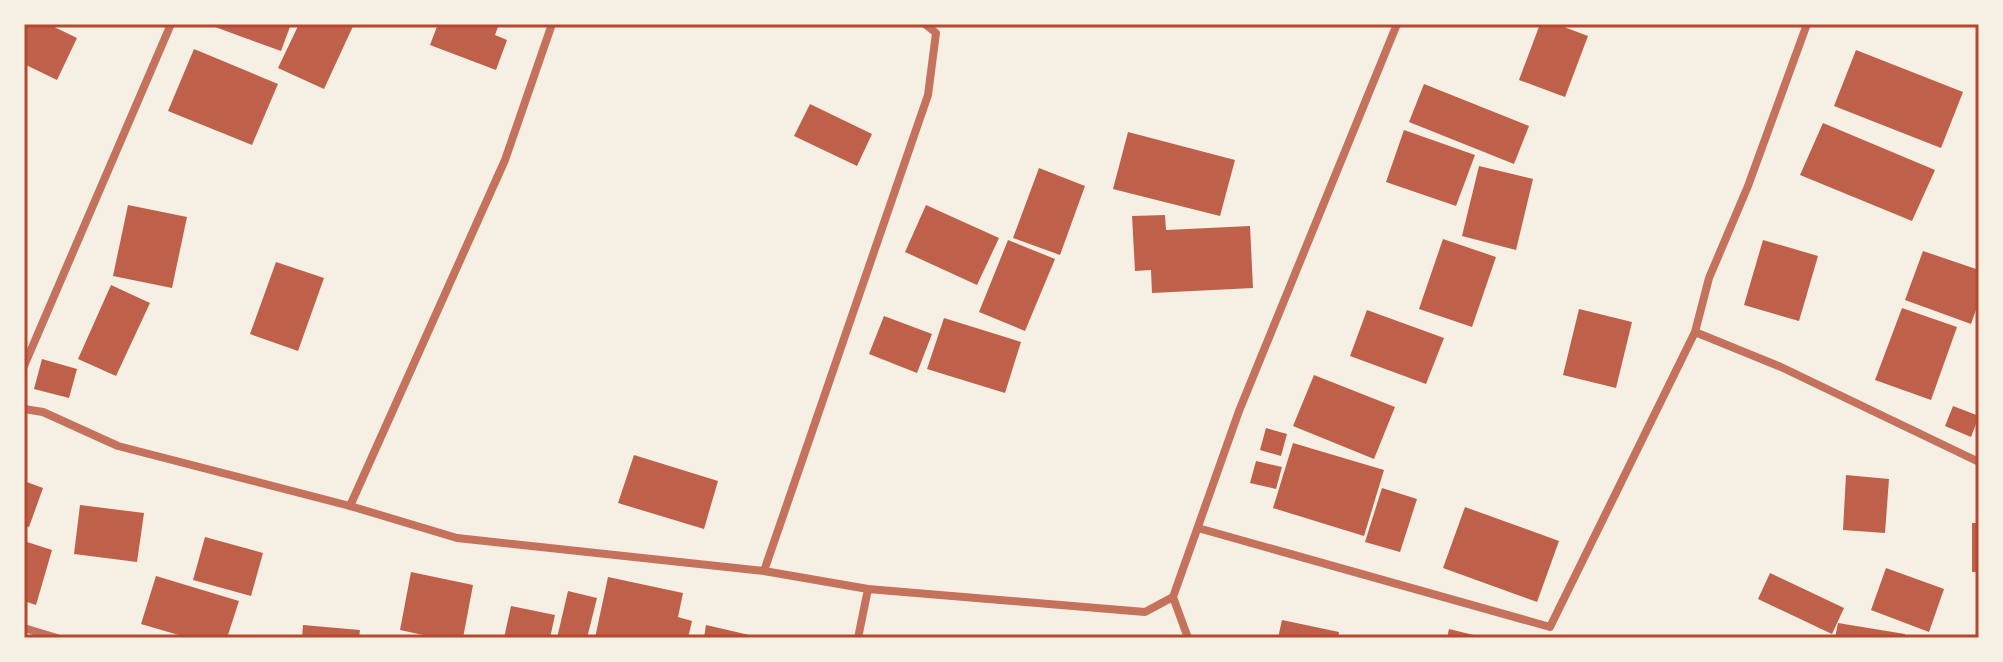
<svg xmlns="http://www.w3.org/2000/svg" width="2003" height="662" viewBox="0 0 2003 662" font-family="Inter,sans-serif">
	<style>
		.building { fill: #bf614a }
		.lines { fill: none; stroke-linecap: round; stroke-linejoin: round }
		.minor { stroke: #c5725c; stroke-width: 8 }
		.neatline { fill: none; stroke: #b5482f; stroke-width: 3 }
	</style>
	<rect width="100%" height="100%" fill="#f6efe4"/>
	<path class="building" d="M24,24H48L77,38L57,80L24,64Z
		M207,24H291L281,51Z
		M299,24H354L324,89L278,68Z
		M438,24H499L495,35L507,40L496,70L430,45Z
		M1540,24H1556L1588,36L1565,97L1519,80Z
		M194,49L278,84L252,145L168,111Z
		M1856,50L1963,92L1941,148L1834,106Z
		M1424,84L1529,126L1514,164L1409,122Z
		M810,104L872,134L857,166L794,136Z
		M1823,123L1935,170L1912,221L1800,175Z
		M1404,130L1475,155L1456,206L1386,182Z
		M1128,132L1235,160L1220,216L1113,189Z
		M1479,166L1533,179L1516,250L1462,236Z
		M1039,168L1085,186L1060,255L1013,238Z
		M128,205L187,217L172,288L113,276Z
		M926,205L999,238L977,285L905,252Z
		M1165,215L1166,230L1250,226L1253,288L1152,293L1151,270L1135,271L1132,216Z
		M1443,239L1496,257L1472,327L1419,309Z
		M1008,240L1055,259L1025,331L979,312Z
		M1763,240L1818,256L1799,321L1744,305Z
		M1923,251L1979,270V301L1971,324L1905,300Z
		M276,262L324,278L298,351L250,334Z
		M111,285L150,303L116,376L78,359Z
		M1902,308L1957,327L1931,400L1875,380Z
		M1579,309L1632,322L1616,388L1563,375Z
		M1367,310L1444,338L1426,384L1350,356Z
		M884,316L932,334L917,373L869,354Z
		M944,318L1021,342L1005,393L927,369Z
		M42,359L77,369L69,398L34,389Z
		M1314,375L1395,407L1374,459L1293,426Z
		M1953,406L1979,416L1971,437L1945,426Z
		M1266,428L1287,434L1281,456L1260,450Z
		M1293,443L1384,470L1364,536L1273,508Z
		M634,455L718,481L704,529L618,503Z
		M1256,461L1282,467L1276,489L1250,483Z
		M1846,475L1889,479L1885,533L1843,530Z
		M24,481L43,488L29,527L24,526Z
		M1382,488L1417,499L1400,552L1365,542Z
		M80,505L144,513L137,562L74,554Z
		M1465,507L1559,541L1537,602L1443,568Z
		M1972,523H1979V572H1972Z
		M205,537L263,553L251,596L193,580Z
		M24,541L52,550L36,605L24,601Z
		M1886,568L1944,589L1929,632L1871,610Z
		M411,572L473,585L463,638H437L400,630Z
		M1770,573L1844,608L1832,634L1758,599Z
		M156,576L239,601L227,638H189L141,624Z
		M608,577L683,593L678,617L692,621L688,638H595Z
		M568,591L597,598L587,638H557Z
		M511,606L555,615L550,638H504Z
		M1282,620L1339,632L1338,638H1278Z
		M1838,623L1905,634L1904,638H1835Z
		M303,625L360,630L359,638H302Z
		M706,625L758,637V638H704Z
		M1449,629L1482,637V638H1447Z"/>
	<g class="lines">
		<path class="minor" d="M1807,24L1748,186L1709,278L1695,332L1781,367L1979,462
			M24,366L171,24
			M24,409L43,412L118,446L350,506L457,538L764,571L868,589L1145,612L1173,597L1239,411L1397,24
			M350,506L505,160L552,24
			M1198,528L1550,627L1695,332
			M764,571L928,95L936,33L925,24
			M1173,597L1188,638
			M24,628L57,638
			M858,638L868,589"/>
	</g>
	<rect width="2003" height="662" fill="none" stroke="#f6efe4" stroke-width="52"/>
	<rect x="26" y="26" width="1951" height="610" class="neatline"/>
</svg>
